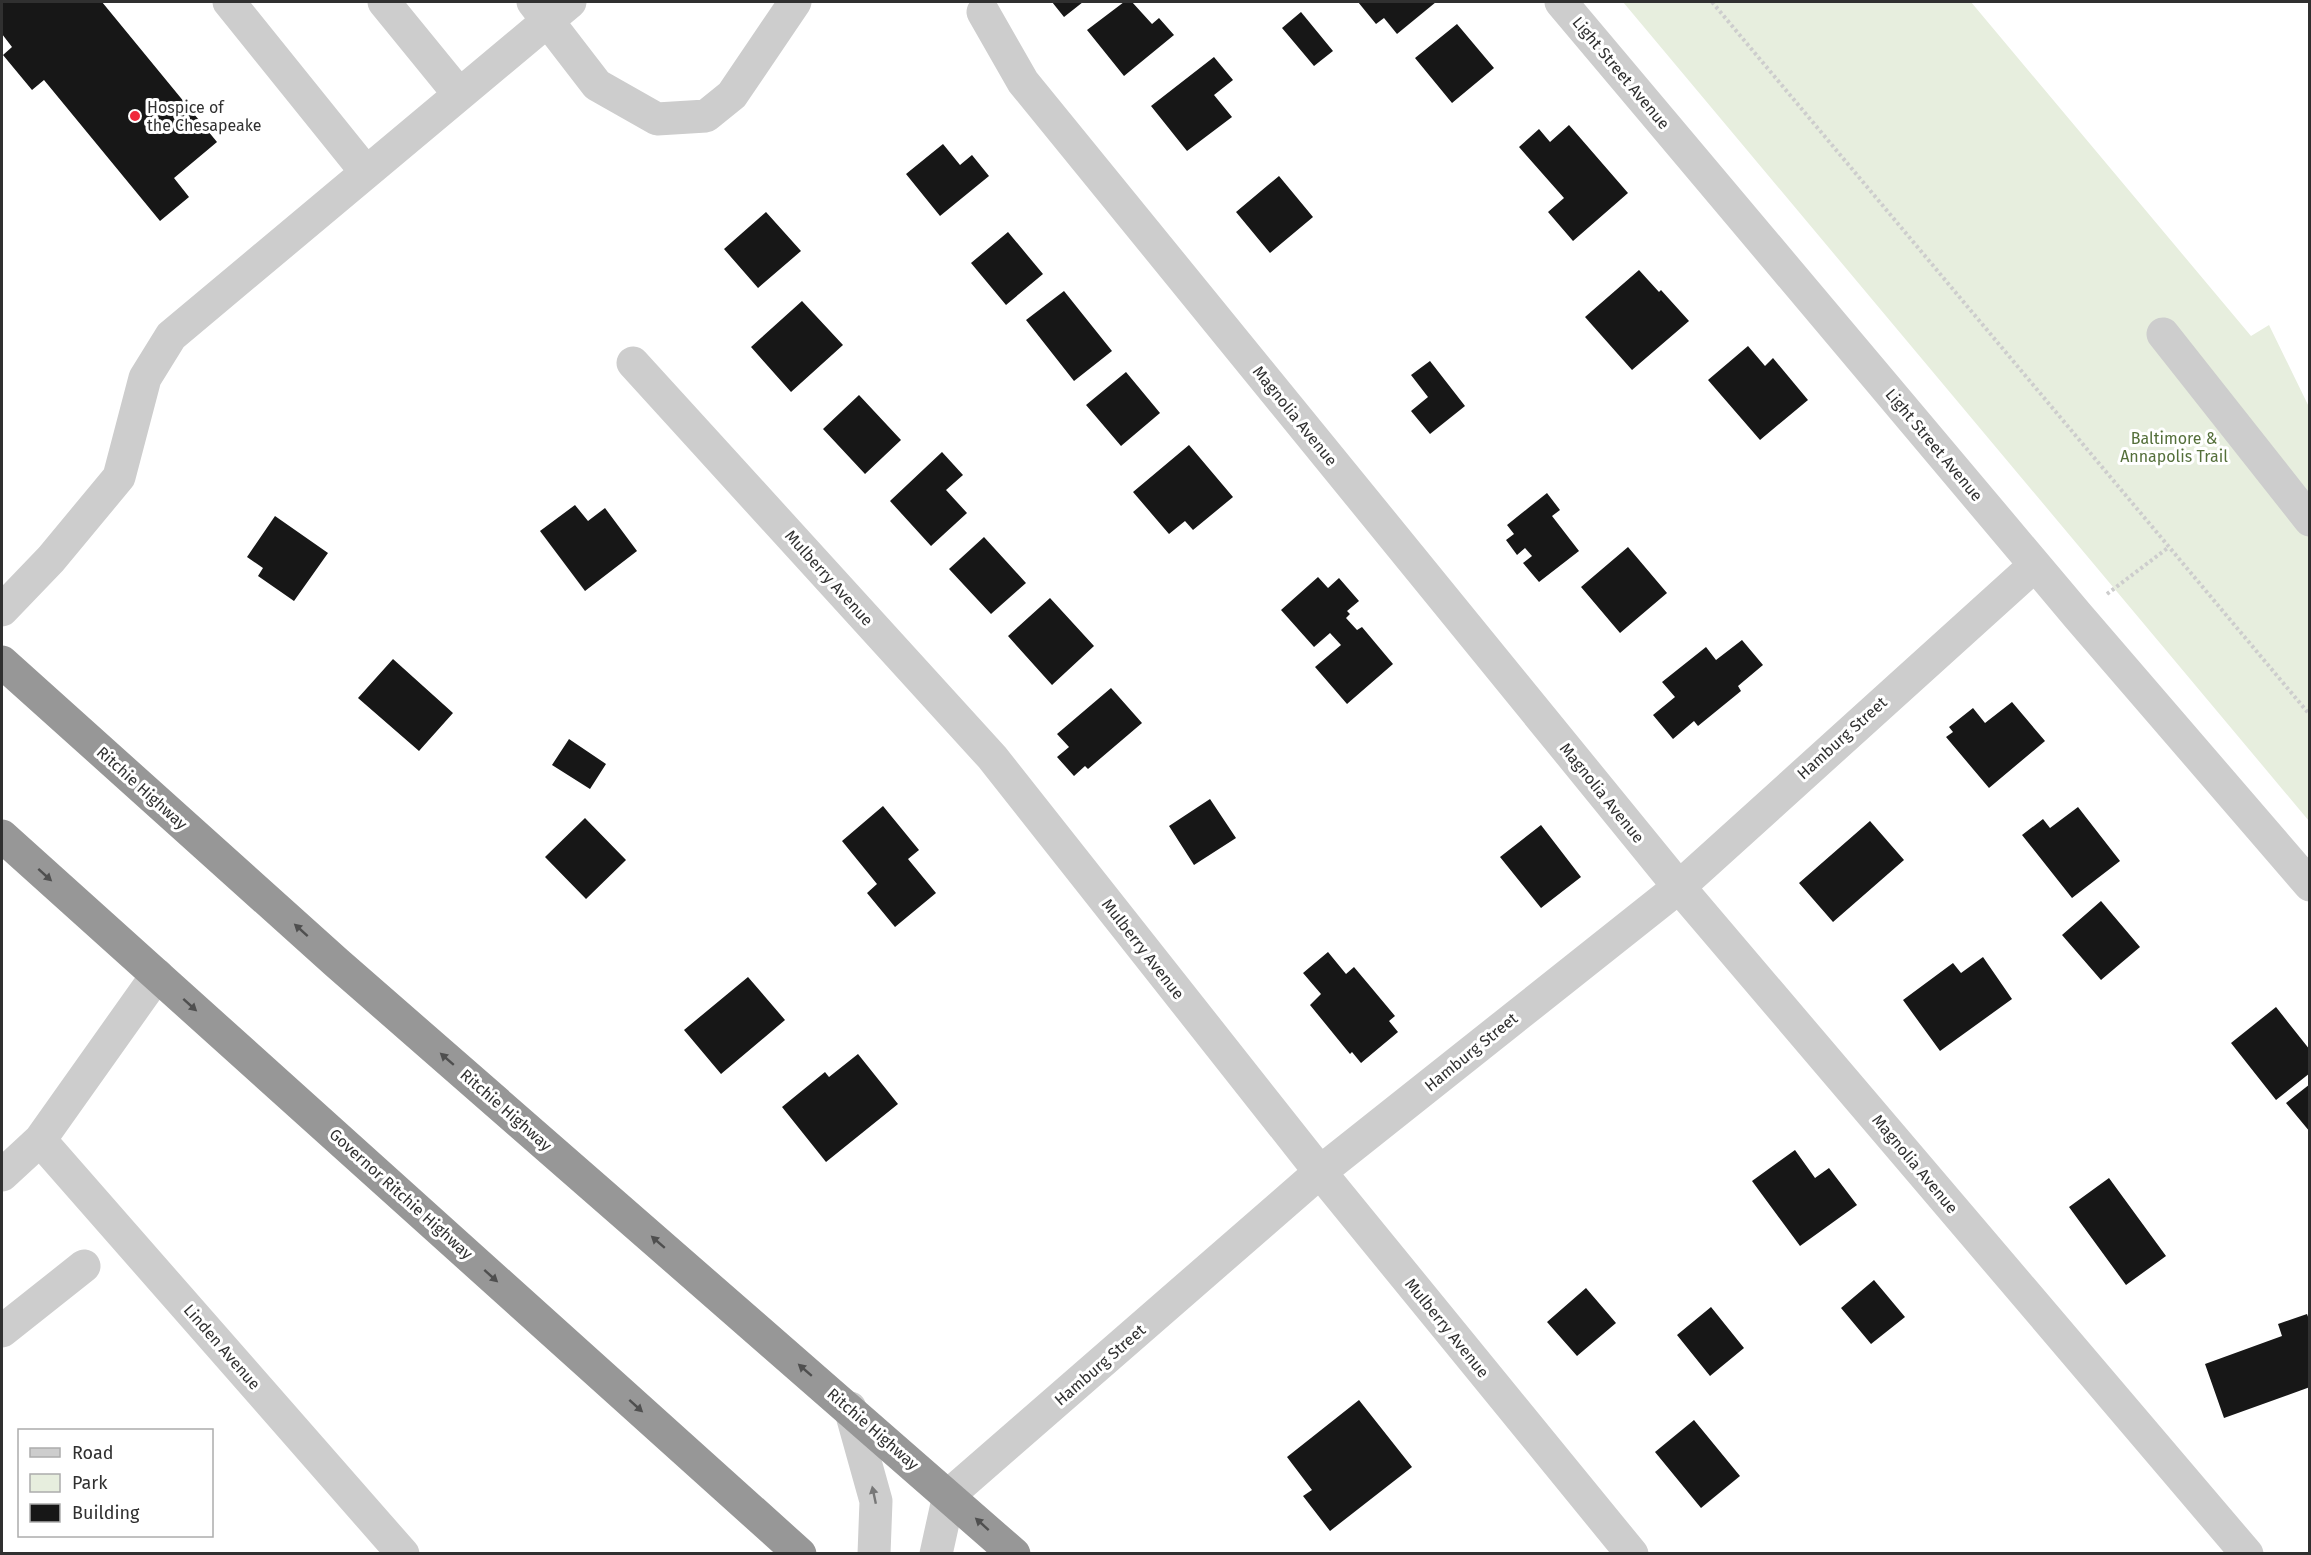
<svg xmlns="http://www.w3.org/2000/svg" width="2311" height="1555" viewBox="0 0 2311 1555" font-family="'Fira Sans',sans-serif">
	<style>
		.green { fill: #e7eede }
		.building { fill: #171717 }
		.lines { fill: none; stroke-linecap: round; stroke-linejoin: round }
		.path { stroke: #cdcdcd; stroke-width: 4; stroke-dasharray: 3 3; stroke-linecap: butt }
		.minor { stroke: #cdcdcd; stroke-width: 33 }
		.highway { stroke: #979797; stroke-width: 33 }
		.oneway { fill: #4f4f4f }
		.oneway2 { fill: #777 }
		.poi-dot { fill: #f0293b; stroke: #fff; stroke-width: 2 }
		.labels { text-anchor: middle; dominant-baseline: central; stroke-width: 6; stroke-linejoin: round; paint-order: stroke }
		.street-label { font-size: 16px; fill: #303030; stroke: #fff }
		.poi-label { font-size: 16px; fill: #303030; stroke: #fff; text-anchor: start }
		.park-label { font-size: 16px; fill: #546f3a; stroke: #fff }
	</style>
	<rect width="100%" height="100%" fill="#fff"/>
	<path class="green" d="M1623,2H1971L2251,336L2269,325L2309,407V821Z"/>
	<path class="building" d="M2,2H102L217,142L174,178L189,197L160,221L44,80L32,90L3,55L12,47L2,34Z
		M1052,2H1083L1064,17Z
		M1124,2H1132L1152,24L1159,18L1174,35L1124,76L1087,30Z
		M1358,2H1436L1397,34L1384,18L1376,24Z
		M1301,12L1333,51L1314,66L1282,28Z
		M1457,24L1494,68L1452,103L1415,58Z
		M1214,57L1233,80L1214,95L1232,117L1187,151L1151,106Z
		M1569,125L1628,193L1573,241L1548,212L1564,198L1519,147L1539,129L1550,142Z
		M943,144L960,165L972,155L989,176L940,216L906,174Z
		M1279,176L1313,217L1270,253L1236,212Z
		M766,212L801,251L758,288L724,249Z
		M1008,232L1043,274L1006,305L971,263Z
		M1639,270L1659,292L1661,290L1689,321L1632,370L1585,317Z
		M1064,291L1112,351L1074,381L1026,320Z
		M802,301L843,345L791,392L751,347Z
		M1748,346L1765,366L1773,358L1808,400L1760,440L1708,380Z
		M1430,361L1465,406L1430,434L1411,411L1428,397L1411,375Z
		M1126,372L1160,413L1121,446L1086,405Z
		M859,395L901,440L865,474L823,429Z
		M1189,445L1233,497L1193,530L1185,521L1169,534L1133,492Z
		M942,452L963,475L946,490L967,513L931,546L890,501Z
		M1547,493L1560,510L1552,516L1579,551L1539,582L1523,563L1532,556L1525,548L1517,555L1506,540L1514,534L1507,525Z
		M575,505L588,521L605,508L637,551L585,591L540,531Z
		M275,516L328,553L294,601L258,576L263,568L247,557Z
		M984,537L1026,583L991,614L949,569Z
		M1628,547L1667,593L1620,633L1581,587Z
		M1318,577L1328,588L1339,578L1359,601L1347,611L1350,614L1346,618L1357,630L1362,627L1393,664L1347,704L1315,667L1341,645L1330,633L1314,647L1281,610Z
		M1050,598L1094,646L1052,685L1008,636Z
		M1742,640L1763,665L1738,686L1741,691L1698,726L1694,721L1673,739L1653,715L1675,697L1662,682L1706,647L1716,660Z
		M393,659L453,713L419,751L358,698Z
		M1111,688L1142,723L1088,769L1085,766L1074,776L1057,757L1069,747L1057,734Z
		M2012,702L2045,741L1989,788L1946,737L1953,732L1949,727L1973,708L1985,723Z
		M569,739L606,764L590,789L552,765Z
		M1210,799L1236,838L1194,865L1169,826Z
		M883,806L919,850L908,859L936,893L895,927L867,893L877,884L842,841Z
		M2078,807L2120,861L2072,898L2022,835L2043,819L2050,828Z
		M585,818L626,860L586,899L545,857Z
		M1870,821L1904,860L1833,922L1799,883Z
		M1541,825L1581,877L1541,908L1500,857Z
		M2101,901L2140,947L2101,980L2062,935Z
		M1328,952L1346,974L1354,967L1395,1016L1389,1021L1398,1032L1361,1063L1352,1052L1350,1054L1310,1005L1321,994L1303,973Z
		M1983,957L2012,999L1940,1051L1903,1000L1953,963L1961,973Z
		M748,977L785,1020L721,1074L684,1030Z
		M2276,1007L2310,1050V1073L2276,1100L2231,1043Z
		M858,1054L898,1104L826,1162L782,1107L825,1072L829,1077Z
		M2310,1084V1132L2286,1103Z
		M1795,1150L1815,1178L1829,1168L1857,1205L1800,1246L1752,1181Z
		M2109,1178L2166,1256L2126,1285L2069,1207Z
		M1874,1280L1905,1317L1871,1344L1841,1308Z
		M1586,1288L1616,1323L1577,1356L1547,1322Z
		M1711,1307L1744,1348L1710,1376L1677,1335Z
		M2307,1314L2310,1322V1387L2224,1418L2205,1364L2282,1336L2278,1324Z
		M1359,1400L1412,1467L1330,1531L1303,1496L1312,1490L1287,1457Z
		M1694,1420L1740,1476L1701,1508L1655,1452Z"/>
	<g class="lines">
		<path class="path" d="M1712,2L2310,715
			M2107,594L2169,547"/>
		<path class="minor" d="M229,2L366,172
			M384,2L459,94
			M533,2L597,85L657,119L706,116L732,95L795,2
			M1561,2L2078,616L2310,885
			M983,12L1023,82L1679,887L2247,1554
			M2163,334L2310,520
			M633,363L992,757L1320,1172L1632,1554
			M2,610L51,559L119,477L145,378L171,336L570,2
			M40,1140L403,1554
			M2,1175L40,1140L157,975
			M2,1331L84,1266
			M850,1408L876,1501L874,1554
			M936,1554L949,1495L1320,1172L1679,887L2035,565"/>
		<path class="highway" d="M2,662L337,963L1014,1554
			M2,836L800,1554"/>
	</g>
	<defs><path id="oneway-solid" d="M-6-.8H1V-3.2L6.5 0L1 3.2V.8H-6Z" transform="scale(1.5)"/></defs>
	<g class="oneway">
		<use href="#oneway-solid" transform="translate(45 875) rotate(42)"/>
		<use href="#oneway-solid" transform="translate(301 930) rotate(-138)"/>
		<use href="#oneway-solid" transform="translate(190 1005) rotate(42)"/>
		<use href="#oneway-solid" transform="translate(447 1059) rotate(-139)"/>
		<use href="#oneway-solid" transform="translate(658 1242) rotate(-139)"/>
		<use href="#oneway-solid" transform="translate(491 1276) rotate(42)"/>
		<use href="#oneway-solid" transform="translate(805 1370) rotate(-139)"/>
		<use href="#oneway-solid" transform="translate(636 1406) rotate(42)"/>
		<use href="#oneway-solid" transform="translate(982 1524) rotate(-138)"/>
	</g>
	<use class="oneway2" href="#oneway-solid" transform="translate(874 1495) rotate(-102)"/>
	<circle class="poi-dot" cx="135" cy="116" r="6"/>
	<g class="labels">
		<g class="street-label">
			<text transform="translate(1621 73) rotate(50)">Light Street Avenue</text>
			<text transform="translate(1295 416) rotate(51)">Magnolia Avenue</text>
			<text transform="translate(1934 445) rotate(50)">Light Street Avenue</text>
			<text transform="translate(829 578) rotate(48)">Mulberry Avenue</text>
			<text transform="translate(1842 738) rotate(-42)">Hamburg Street</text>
			<text transform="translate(142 788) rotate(42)">Ritchie Highway</text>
			<text transform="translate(1602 793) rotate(51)">Magnolia Avenue</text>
			<text transform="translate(1143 949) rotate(52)">Mulberry Avenue</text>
			<text transform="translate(1471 1052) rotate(-39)">Hamburg Street</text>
			<text transform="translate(506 1110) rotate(41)">Ritchie Highway</text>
			<text transform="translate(1915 1164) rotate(50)">Magnolia Avenue</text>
			<text transform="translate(401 1194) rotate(42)">Governor Ritchie Highway</text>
			<text transform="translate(1447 1328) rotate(51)">Mulberry Avenue</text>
			<text transform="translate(222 1347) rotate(49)">Linden Avenue</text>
			<text transform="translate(1100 1365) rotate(-41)">Hamburg Street</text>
			<text transform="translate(873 1429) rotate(41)">Ritchie Highway</text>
		</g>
		<g class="poi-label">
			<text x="147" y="107">Hospice of<tspan x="147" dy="18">the Chesapeake</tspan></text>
		</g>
		<g class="park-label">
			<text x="2174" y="438">Baltimore &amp;<tspan x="2174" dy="18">Annapolis Trail</tspan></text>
		</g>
	</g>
	<rect width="2311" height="1555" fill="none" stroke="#303030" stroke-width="6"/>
	<rect x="18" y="1429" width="195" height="108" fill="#ffffff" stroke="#acacac" stroke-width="1.5"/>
	<rect x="30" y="1448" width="30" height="9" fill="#cdcdcd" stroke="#acacac" stroke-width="1.5"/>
	<text x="72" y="1459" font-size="18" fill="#303030">Road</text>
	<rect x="30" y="1474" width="30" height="18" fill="#e7eede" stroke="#acacac" stroke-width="1.5"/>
	<text x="72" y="1489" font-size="18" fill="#303030">Park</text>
	<rect x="30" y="1504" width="30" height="18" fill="#171717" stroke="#acacac" stroke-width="1.5"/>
	<text x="72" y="1519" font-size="18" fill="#303030">Building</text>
</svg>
